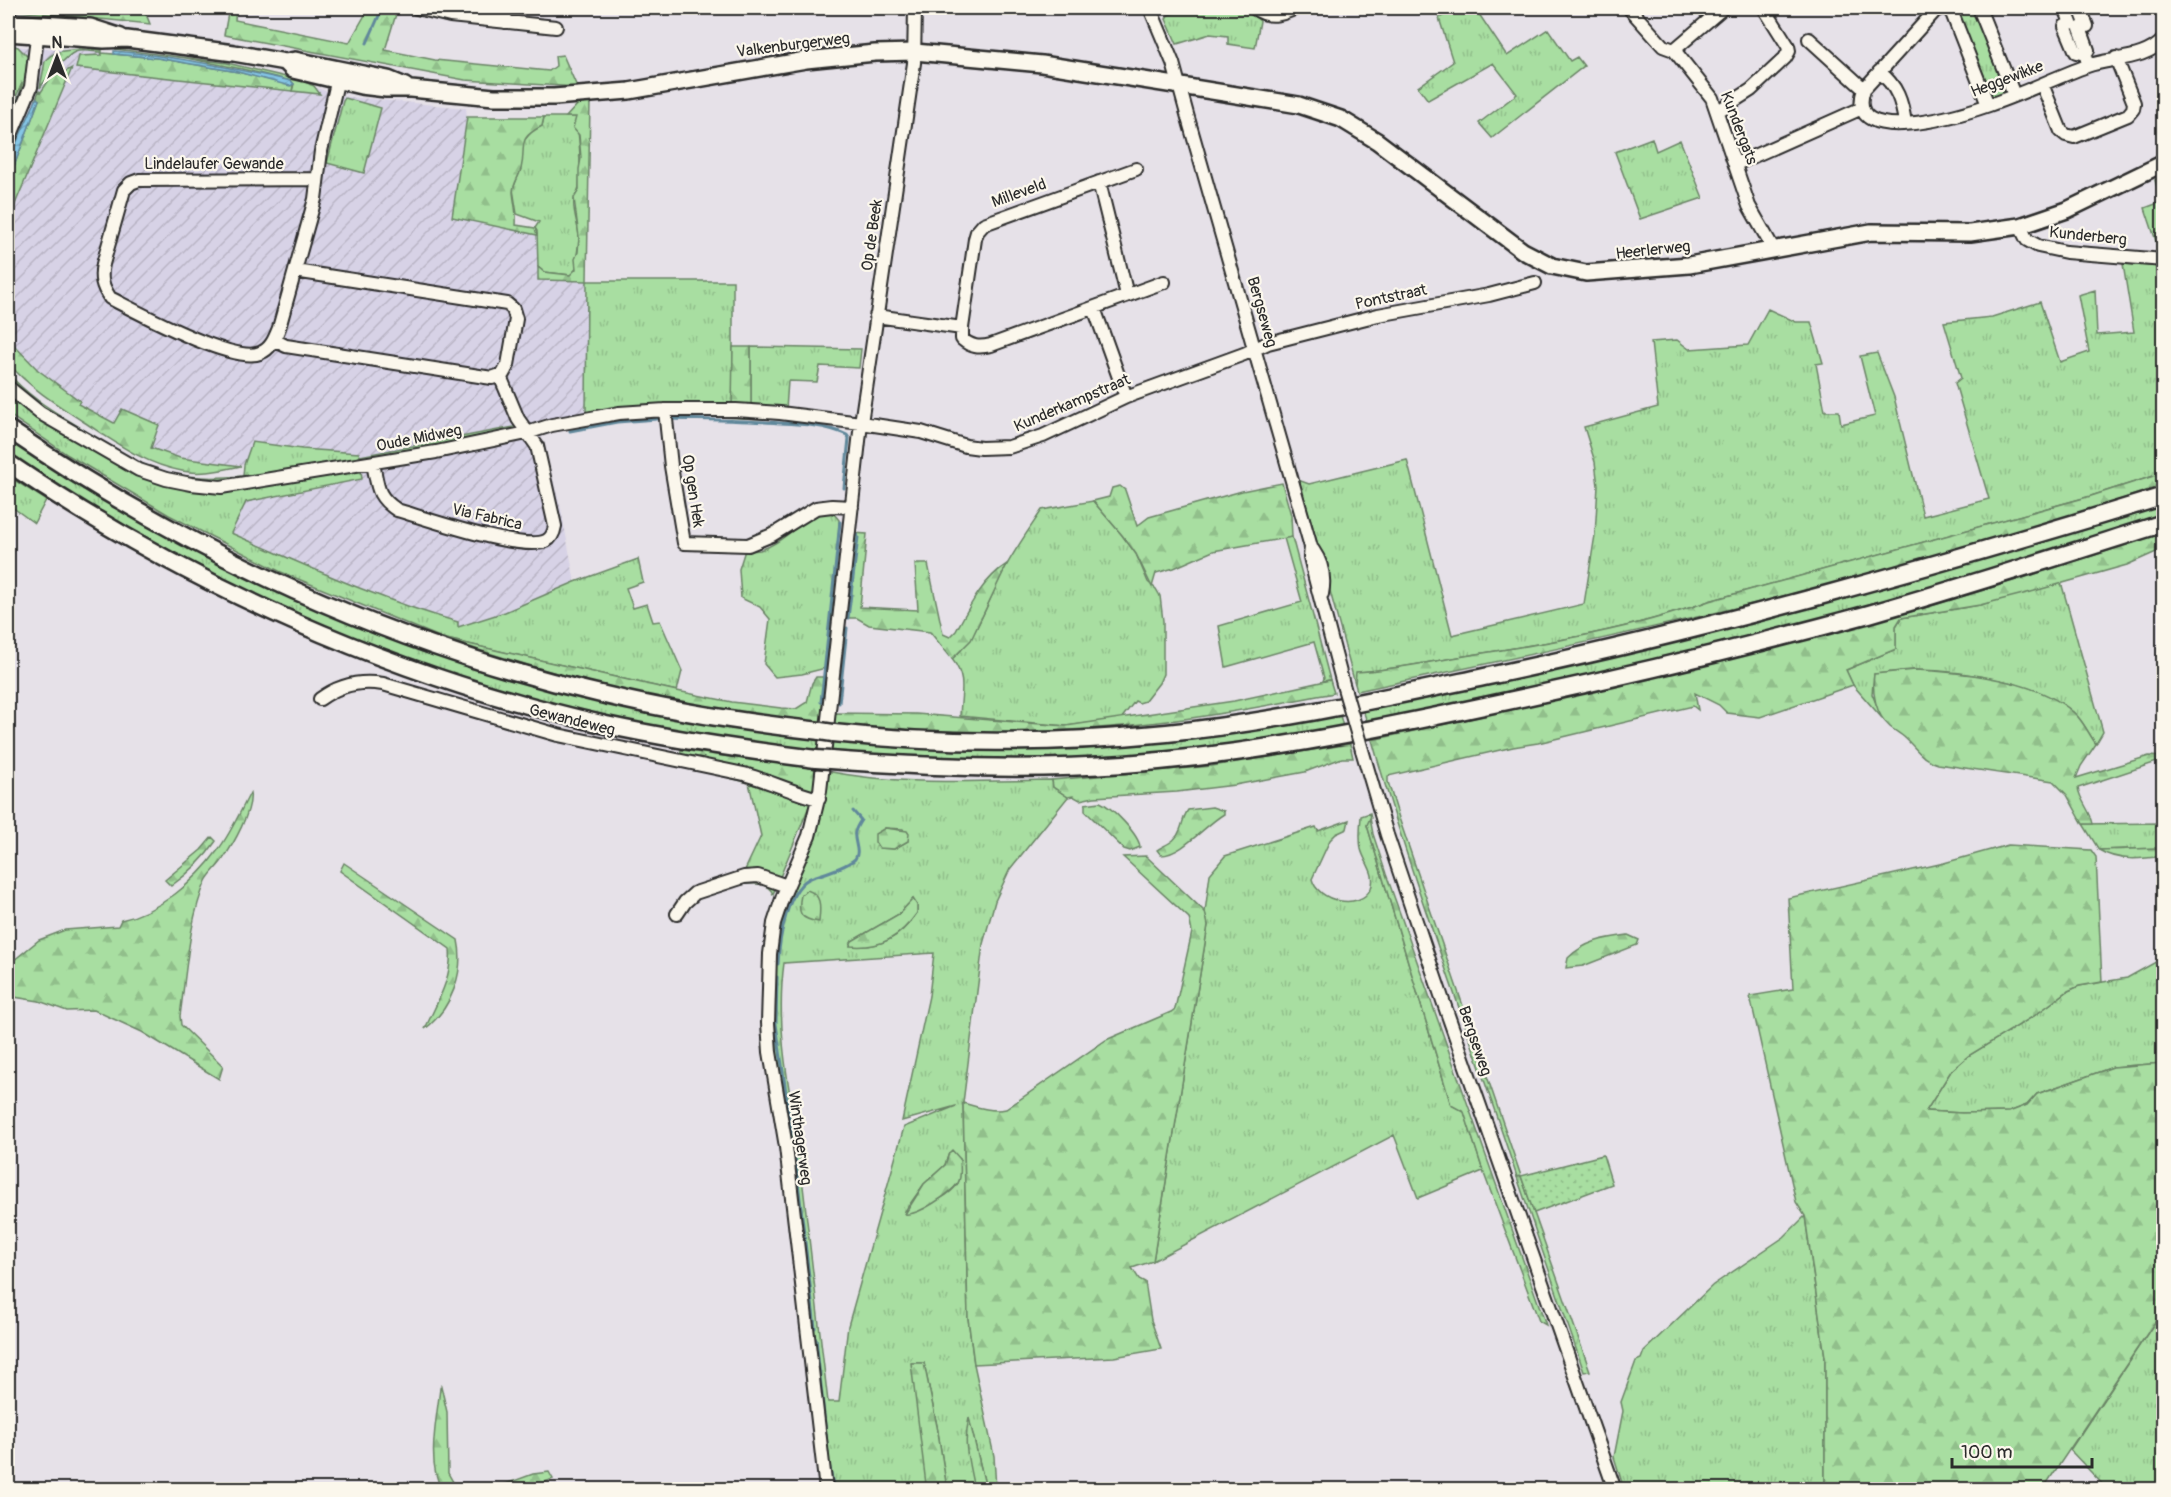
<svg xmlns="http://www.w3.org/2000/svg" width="2171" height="1497" viewBox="0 0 2171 1497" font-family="Pangolin,sans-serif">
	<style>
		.industrial { fill: url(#industrial-furrows) }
		.grass { fill: url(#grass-tufts); stroke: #6a8466; stroke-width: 1.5; fill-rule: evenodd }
		.forest { fill: url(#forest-firs); stroke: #6a8466; stroke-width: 1.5 }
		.garden { fill: url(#garden-dots); stroke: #6a8466; stroke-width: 1.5 }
		.water { fill: url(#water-waves); stroke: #61889b; stroke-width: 1.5 }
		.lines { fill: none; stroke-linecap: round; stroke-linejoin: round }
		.stream { stroke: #61889b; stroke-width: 3 }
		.minor-casing { stroke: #2b2b2b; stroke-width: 16 }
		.major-casing { stroke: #2b2b2b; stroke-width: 20 }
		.highway-casing { stroke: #2b2b2b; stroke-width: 21 }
		.minor { stroke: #fbf7ec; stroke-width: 12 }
		.major { stroke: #fbf7ec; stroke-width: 15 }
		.highway { stroke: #fbf7ec; stroke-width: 16 }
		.minor-bridge-casing { stroke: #2b2b2b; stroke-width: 16; stroke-linecap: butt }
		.highway-bridge-casing { stroke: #2b2b2b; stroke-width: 21; stroke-linecap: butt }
		.minor-bridge { stroke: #fbf7ec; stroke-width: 12 }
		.highway-bridge { stroke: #fbf7ec; stroke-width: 16 }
		.labels { text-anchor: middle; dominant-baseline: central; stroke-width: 4.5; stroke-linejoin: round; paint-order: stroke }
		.street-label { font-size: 16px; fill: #2b2b2b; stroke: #fbf7ec }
	</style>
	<defs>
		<pattern id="industrial-furrows" width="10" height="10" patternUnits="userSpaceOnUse" patternTransform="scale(1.5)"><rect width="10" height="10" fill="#d7d2e6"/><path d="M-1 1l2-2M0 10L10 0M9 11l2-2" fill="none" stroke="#b9b4c5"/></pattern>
		<pattern id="grass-tufts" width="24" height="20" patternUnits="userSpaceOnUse" patternTransform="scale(1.5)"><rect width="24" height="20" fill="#a8dea1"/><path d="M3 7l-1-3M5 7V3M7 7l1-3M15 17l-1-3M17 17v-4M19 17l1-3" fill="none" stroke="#91bf8b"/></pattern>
		<pattern id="forest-firs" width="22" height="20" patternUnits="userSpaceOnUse" patternTransform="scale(1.5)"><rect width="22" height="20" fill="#a8dea1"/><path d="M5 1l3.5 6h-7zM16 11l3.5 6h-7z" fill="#91bf8b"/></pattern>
		<pattern id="garden-dots" width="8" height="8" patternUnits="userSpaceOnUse" patternTransform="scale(1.5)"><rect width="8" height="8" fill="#a8dea1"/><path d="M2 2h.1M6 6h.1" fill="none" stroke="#91bf8b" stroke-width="1.8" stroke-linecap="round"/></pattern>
		<pattern id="water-waves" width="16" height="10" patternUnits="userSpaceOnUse" patternTransform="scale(1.5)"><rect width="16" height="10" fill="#85c6e6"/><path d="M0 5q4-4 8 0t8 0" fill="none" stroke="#73aac5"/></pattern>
	</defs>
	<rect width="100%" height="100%" fill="#e6e1e8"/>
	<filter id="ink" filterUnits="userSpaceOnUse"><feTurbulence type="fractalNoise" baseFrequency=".0167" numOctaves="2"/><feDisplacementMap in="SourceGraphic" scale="12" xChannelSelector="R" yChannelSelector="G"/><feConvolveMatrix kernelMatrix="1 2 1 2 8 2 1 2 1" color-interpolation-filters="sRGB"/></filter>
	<g filter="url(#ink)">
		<path class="industrial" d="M8,44L23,47L102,52L245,71L300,82L339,96L466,108L467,117L452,217L537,235L538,279L587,281L586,414L540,433L561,509L575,582L505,612L457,627V621L432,615L342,581L231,533L246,502L361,479L302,449L252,443L244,465L224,464L170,456L104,429L8,356Z"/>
		<path class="grass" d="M1189,8H1244L1260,21L1255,48L1228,44V36L1210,34L1177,44L1166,19L1168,15Z
			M1457,8H1475L1507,56L1548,29L1570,61L1577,57L1584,66L1492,138L1479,123L1517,94L1493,63L1428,100L1418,87L1453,62L1439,18Z
			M1953,8H1974L2008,92L1989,99Z
			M8,44L18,47L29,58L23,94L8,131C7,114 21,100 22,83L8,115Z
			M115,49L227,63L303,81L314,86L320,94L292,91L294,84L291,81L242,69L186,58Z
			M345,98L381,108L364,173L327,163L343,101Z
			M544,117H576C580,140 581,163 579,187C578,192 575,195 574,200C572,211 579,226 579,237C579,249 575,258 576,269L571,275L544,272L538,267L537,231L535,228L539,222L517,214L513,189L521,168L522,143L533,130L542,126Z
			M1652,138L1656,151L1680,140L1703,198L1640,219L1615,152Z
			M2163,177V259H2162L2145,208L2161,202L2155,180Z
			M2123,264L2163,267V473L2091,496L1709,601C1631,630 1547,643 1465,656C1429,662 1393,670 1357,672L1355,684L1312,524L1298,480L1309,484L1407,460L1452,635L1584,604L1595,535L1598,486L1595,462L1584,427L1658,407L1651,342L1677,340L1689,349L1748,345L1768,309L1796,322H1811L1823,363L1816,364L1825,411H1839L1841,424L1875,416L1860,356L1877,353L1894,397L1923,516L1989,499L1955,383L1961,378L1944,322L1992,317L2040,302L2060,362L2089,352L2078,295L2095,290L2097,335L2134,332Z
			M587,281H733V407L586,414Z
			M751,347L861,349L859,368L820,366L817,382L788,381L786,410L751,408Z
			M8,373C29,398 57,413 84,430C112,447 138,466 170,473C193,479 219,478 243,476L244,465L252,442L302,449L359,453L360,456L514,427L506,433L360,461L362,479L246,502L231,533C305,565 379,600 458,622V627L505,612L575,582L638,559L643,582L626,588L633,608L647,604L653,622L660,621L682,671L677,691L442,638L281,572L169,515L68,455L8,414V391L36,418L147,479L191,489L242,488V481C175,487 134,465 78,431C53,415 29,401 8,380Z
			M8,437L131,515L501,674L900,744L1269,727L1340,715L1343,727L1183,752L1038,763L818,753L634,725L553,705L409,661L268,604L122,528L8,455Z
			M8,476L46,500L34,523L8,504Z
			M1093,501L1122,535L1136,554L1148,582L1156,589L1160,596L1163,621V674L1159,683L1145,701L1139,703L1135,701L1121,719L1066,726L960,716C961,693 967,678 952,659C977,638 987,603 1002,574C1013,552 1028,531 1042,510Z
			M2163,503V514C2073,544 1983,574 1891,599C1808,622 1725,642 1641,662C1550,684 1459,706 1367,722L1363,710L1408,701Z
			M828,512L835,515L839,520L837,558L826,668L802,674L775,677L764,664L770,619L760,607L741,598L739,569L745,550C749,550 755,551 760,550C785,543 802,516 828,512Z
			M1292,537L1330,680L1323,681L1324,678L1314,642L1226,667L1219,626L1302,602L1284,538Z
			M2061,582L2103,732L2096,744C2090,736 2085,725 2078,717C2047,683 1960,670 1916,670C1902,670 1888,673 1874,674L1872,694L1882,718L1853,685L1846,670L1896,649V626L1901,618L1980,605Z
			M827,771C899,786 979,781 1052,780L1053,787L1068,797L1010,869L995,901L983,944L963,1103L968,1318L974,1364L994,1456L996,1489H986L969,1419L973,1483L982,1489H947L937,1426L924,1363H912L928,1489H829L791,1148L795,1147L798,1143L828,1402H839L848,1326L904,1127L956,1106L902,1121L929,996L934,953L784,963C776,1022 787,1079 797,1136L788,1137L772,1038L778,920ZM885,828L903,829L908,841L894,849L880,848ZM913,899L917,905V913C901,936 881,950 850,945L852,941L899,914ZM949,1153L960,1159C960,1166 961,1176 958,1183C949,1199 922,1207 905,1211L924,1184L945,1165Z
			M749,783L810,804L773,894C767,880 750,884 738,885L761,836Z
			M1370,813L1371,818L1367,825L1451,1105L1464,1111L1483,1171L1418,1198L1394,1135L1153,1261L1208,925L1205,912L1210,874L1225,856L1316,827L1318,831L1349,820L1347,829L1336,834L1330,840L1312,879C1317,901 1360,912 1371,888C1377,874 1364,862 1361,849C1359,838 1360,827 1361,816Z
			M2163,823V848L2099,850L2083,824Z
			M2163,958V1063L2113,1067L2037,1094L2027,1105L2009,1112L1962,1113L1926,1111L1951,1071L1968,1056L2034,1016L2068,991L2079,986L2127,978Z
			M1521,1176L1590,1371L1584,1372L1517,1177Z
			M1805,1216L1825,1357V1489H1624L1614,1457L1623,1411L1621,1402L1636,1361L1641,1359L1644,1351L1713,1285L1784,1237Z
			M2163,1310V1489H2107L2070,1450Z"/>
		<path class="forest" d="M8,8L144,9L150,24L8,10Z
			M229,8H236L235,20L349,43L369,8H388L397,11L385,50L435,60L549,71L556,66L555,56L563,55L577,87L465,80L224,35Z
			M80,49L102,50V53L157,58L238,72L293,86L292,91L76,68L79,56L102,55L101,52C94,52 82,49 75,52C67,55 45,80 40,88L45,61C55,49 66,51 80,49Z
			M72,68L8,221V182L39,100L36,99L39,91L41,92L53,74L59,75Z
			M590,102L587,281L538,280V267L544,272L570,275L576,269L575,259L578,252L579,237L574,198L579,190V169L581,158L579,135L573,128L576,117H566L578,104Z
			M467,117H544L542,126C515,140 527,145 521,169C519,177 513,184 513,192C514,203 517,213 516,225L535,228L537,235L452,217Z
			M8,339L38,370L80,401L78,404L114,423L122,409L159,425L151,448L180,458L241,466C222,470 201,475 182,471C144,464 115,442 84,422C56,404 29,387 8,363Z
			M733,347H751V408L786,410L788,420L717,417L659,418L585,424L610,410L732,407Z
			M2163,473V485C2105,506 2046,523 1987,541C1780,602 1569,647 1357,691L1355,684L1356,672C1392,670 1429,662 1465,656C1547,643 1631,630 1709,601L2091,496Z
			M1282,483L1291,515L1292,537L1213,551L1174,568L1156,573L1152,587L1136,554L1122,535L1093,501L1109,497L1112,488L1120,486L1125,490L1137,526L1149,517L1242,491Z
			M853,533L867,534L860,607L918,610L915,564H928L943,634L950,637L956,631C969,607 983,579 1007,564L971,640L952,659L930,632L869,625L857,618H844Z
			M2163,533V549L2127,565L2031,592L1980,605L1901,618L1896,626V649L1846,670L1853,685L1760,717L1727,713L1719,705L1695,693L1698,710L1693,706L1538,743L1513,747L1388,776V782L1399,818L1521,1176L1517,1177C1469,1031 1414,888 1372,740C1550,702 1727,662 1903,614C1990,589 2077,561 2163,533Z
			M442,638L677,691L732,702L781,708L796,709L807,702L812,683L816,677H825L821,725C780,719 739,714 698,707C611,690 526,666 442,638Z
			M1914,670C1962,672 2044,680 2078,717C2085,725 2090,736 2096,744L2081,766L2076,778L2149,756L2163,757V760L2078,788C2080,801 2091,811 2093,824H2083L2067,795L2053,781L1938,764C1922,760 1917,749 1905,738C1901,734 1895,731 1890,727C1875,714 1872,692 1874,674Z
			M1330,680L1334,693C1279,703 1224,715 1168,721C1058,735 944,736 833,726L834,713L916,714L1066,726L1234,701Z
			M1350,744L1353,758H1342L1305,772L1235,785L1177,792L1094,797L1080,800L1073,796L1068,797L1053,787L1052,780L1212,766Z
			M681,750L818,769L810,804L749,783L677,764Z
			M250,793C253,810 233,845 223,859C218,867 210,873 206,881C189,919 186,974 180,1016L181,1025L223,1066L219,1079L142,1032L94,1010L67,1011L39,1001L8,996V965L39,940L65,930L118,926L121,920C159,912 195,882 218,850C231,833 240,812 250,793Z
			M1100,802C1112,807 1139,835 1140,847L1130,851L1124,849L1085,811V804Z
			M1212,807L1224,811V814C1205,825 1182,855 1161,855L1157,850C1166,844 1176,842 1180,830C1183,823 1183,817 1188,810Z
			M1370,818L1373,834L1386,874L1546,1325L1539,1321L1483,1171L1464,1112L1451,1105L1367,825Z
			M885,828L907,831L909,834L908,841L894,849L879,848L875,842V834Z
			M212,837L216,841C204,859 188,874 171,886L165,880L201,850Z
			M2008,845L2091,850L2096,857L2102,982L2079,986L2068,991L2034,1016L1968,1056L1951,1071L1926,1111L1962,1113L2009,1112L2027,1105L2037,1094L2113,1067L2163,1063V1310L2043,1489H1825V1357L1805,1216L1796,1202L1750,996L1793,989L1788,898L1944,863Z
			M2163,848V856C2142,859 2118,862 2099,850Z
			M1146,856L1205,912L1208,925L1153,1261L1132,1268L1139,1279L1145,1282L1151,1320L1161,1349L1114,1357L974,1364L968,1318L963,1103C977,1107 992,1112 1006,1109L1106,1040L1171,1012L1175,1009L1192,932L1189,918L1123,857Z
			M344,863L458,940C465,973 451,1009 425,1029C436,1004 453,977 450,949L340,871Z
			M807,890C823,895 820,908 819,922C800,919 797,914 801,895Z
			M913,899L917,905V913C900,937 881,949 850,946L852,941L899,914Z
			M1628,935L1639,940L1637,945L1583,966L1566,968L1568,958C1585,941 1605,938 1628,935Z
			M952,1150L960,1159C960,1166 962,1177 958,1183C951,1193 918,1216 905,1214L924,1184L945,1165L949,1153Z
			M911,1363H924L937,1426L947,1489H928L926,1484Z
			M441,1386L447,1412L448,1473L457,1489H442C426,1464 437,1418 440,1388Z
			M969,1418L986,1489H982L973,1484C968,1459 963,1443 969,1418Z
			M549,1472L553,1479L527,1489H492L533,1474Z"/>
		<path class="garden" d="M1603,1155L1612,1184L1534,1213L1521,1176Z"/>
		<path class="water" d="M114,51C175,56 232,68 291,81L294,84L290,86L238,72L157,58L114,54Z
			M37,98L39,100L8,182V161Z"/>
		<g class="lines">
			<path class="stream" d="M367,43L381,11
				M671,419C707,420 743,420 779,423C801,424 826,425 847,435L849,438L844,488
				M570,431L617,422L657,419
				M848,618L858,537L857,535
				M821,702L840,522
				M839,703L847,628
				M778,964C779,940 787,885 813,877C823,874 847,866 855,859C861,852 853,840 855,832C856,828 859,823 861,820L853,811
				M777,977L776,1024L792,1134
				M794,1148L815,1328
				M816,1339L828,1453
				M829,1463L834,1490"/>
			<g class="minor-casing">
				<path id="minor" d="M417,8L450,16L556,27
					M1150,8L1173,63L1188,118L1311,547L1310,557L1315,578L1344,688
					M1254,8C1269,19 1281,15 1296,8
					M1629,8L1663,46L1674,50L1712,98L1749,206L1774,250
					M1942,8L1935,11L1864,89C1843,151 1963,114 1989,105C2022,94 2054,78 2087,66C2112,57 2145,61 2164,39
					M1947,8L1952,13L1988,105
					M1979,8L2014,95
					M2065,8L2071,23L2065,26L2076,52L2085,54
					M2080,8L2087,26L2080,28L2088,50L2085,54L2089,65
					M505,22L506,8
					M1809,39L1864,89
					M1674,50L1723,8
					M1879,72C1897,85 1902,102 1905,123
					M2042,84L2061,131L2066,135L2074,137L2128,115L2133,109L2134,103L2116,58
					M1718,111L1751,90L1785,58L1789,51L1788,46L1764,8
					M8,142L31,87L38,29
					M1736,164L1862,108
					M1136,169L984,224L977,232L975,239L962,328V339C971,347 979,348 991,345L1164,282
					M317,179L139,180L131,183L124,190L103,264C100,278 102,286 110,298C138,312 233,364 260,353C271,349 275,338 279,328L315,199L321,151L339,74
					M1099,182L1127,295
					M2020,226L2027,240L2038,246L2066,252L2164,260
					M1094,308L1126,397
					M876,316L962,328
					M274,340L286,346L492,378L503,374L508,365L516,319L513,309L507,304L295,271
					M8,387L40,413L139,470L166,479L191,484L221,487L436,452L527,433L552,425L619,413L665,410H736L780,413L861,423L921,432L966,446L981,448L1009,447L1043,436L1126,397L1244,354L1268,343L1378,315L1489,295L1535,283
					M665,410L671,466L684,543L748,545L772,535L816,508L832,506L852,507
					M373,463C378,487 376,496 397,510C425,518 522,552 546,541C552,538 554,532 555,526L537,446L518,419L500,376
					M1313,550C1322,563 1325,579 1322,594
					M320,699C339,685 360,680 383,684L558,735L744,774C770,781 793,793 819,799
					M1362,750L1387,835L1443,1001L1615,1490
					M677,914L685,902L695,893L744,877L758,876L787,886
					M826,1490L786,1147L770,1052L768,1023L770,954L774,923L783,896L809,836L820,791L861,423L914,63L915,8"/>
			</g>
			<g class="major-casing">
				<path id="major" d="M8,22L90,27L121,37
					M8,33L104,40L127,39L234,53L285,62L295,60L388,79L405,86
					M285,62L293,70L361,86L386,89H411L494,97H554L629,91L806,60L875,53L915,52L1042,64L1181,86L1299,105L1341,119L1377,141L1523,251L1552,266L1586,273L1689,265L1871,232L1970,233L2020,226L2067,210L2164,163"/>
			</g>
			<g class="highway-casing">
				<path id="highway" d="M8,429C189,553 391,646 605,695C676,712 748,723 820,731
					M8,463C188,585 393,677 606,725C675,740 745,750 816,759
					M833,733C944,745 1056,744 1167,733C1274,722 1379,699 1484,677C1714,629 1939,565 2164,496
					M830,760C928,767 1026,771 1124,764C1248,755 1368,731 1489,705C1617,678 1743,648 1869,614C1968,586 2066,554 2164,523"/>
			</g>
			<use href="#minor" class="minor"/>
			<use href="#major" class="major"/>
			<use href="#highway" class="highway"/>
			<g class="minor-bridge-casing">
				<path id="minor-bridge" d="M1344,688L1362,750"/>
			</g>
			<g class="highway-bridge-casing">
				<path id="highway-bridge" d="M820,731L833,733
					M816,759L830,760"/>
			</g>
			<use href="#minor-bridge" class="minor-bridge"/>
			<use href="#highway-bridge" class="highway-bridge"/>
		</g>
	</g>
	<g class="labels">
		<g class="street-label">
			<text transform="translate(793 45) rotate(-7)">Valkenburgerweg</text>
			<text transform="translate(2007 79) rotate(-21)">Heggewikke</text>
			<text transform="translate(1739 128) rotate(69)">Kundergats</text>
			<text x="214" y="164">Lindelaufer Gewande</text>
			<text transform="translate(1019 193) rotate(-20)">Milleveld</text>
			<text transform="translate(872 235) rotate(-82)">Op de Beek</text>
			<text transform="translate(2088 236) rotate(6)">Kunderberg</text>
			<text transform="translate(1653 250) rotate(-6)">Heerlerweg</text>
			<text transform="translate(1391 297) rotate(-12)">Pontstraat</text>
			<text transform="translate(1262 312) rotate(74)">Bergseweg</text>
			<text transform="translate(1072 403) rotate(-23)">Kunderkampstraat</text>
			<text transform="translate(419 438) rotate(-11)">Oude Midweg</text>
			<text transform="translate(693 491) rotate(81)">Op gen Hek</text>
			<text transform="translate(487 517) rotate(13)">Via Fabrica</text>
			<text transform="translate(572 720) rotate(14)">Gewandeweg</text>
			<text transform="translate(1475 1041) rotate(71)">Bergseweg</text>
			<text transform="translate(800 1138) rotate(82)">Winthagerweg</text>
		</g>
	</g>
	<rect width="2171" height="1497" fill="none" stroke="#fbf7ec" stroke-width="30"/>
	<rect x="15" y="15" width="2141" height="1467" fill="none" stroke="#2b2b2b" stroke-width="2" filter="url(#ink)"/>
	<g transform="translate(57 57)" stroke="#fbf7ec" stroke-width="4.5" paint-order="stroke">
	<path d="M0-4.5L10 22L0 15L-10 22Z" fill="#2b2b2b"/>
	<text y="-9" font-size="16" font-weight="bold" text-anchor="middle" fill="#2b2b2b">N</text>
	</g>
	<path d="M1952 1458v9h140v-9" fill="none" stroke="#2b2b2b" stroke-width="3"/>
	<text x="1961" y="1458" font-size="18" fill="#2b2b2b" stroke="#fbf7ec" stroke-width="4.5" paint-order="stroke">100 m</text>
</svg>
